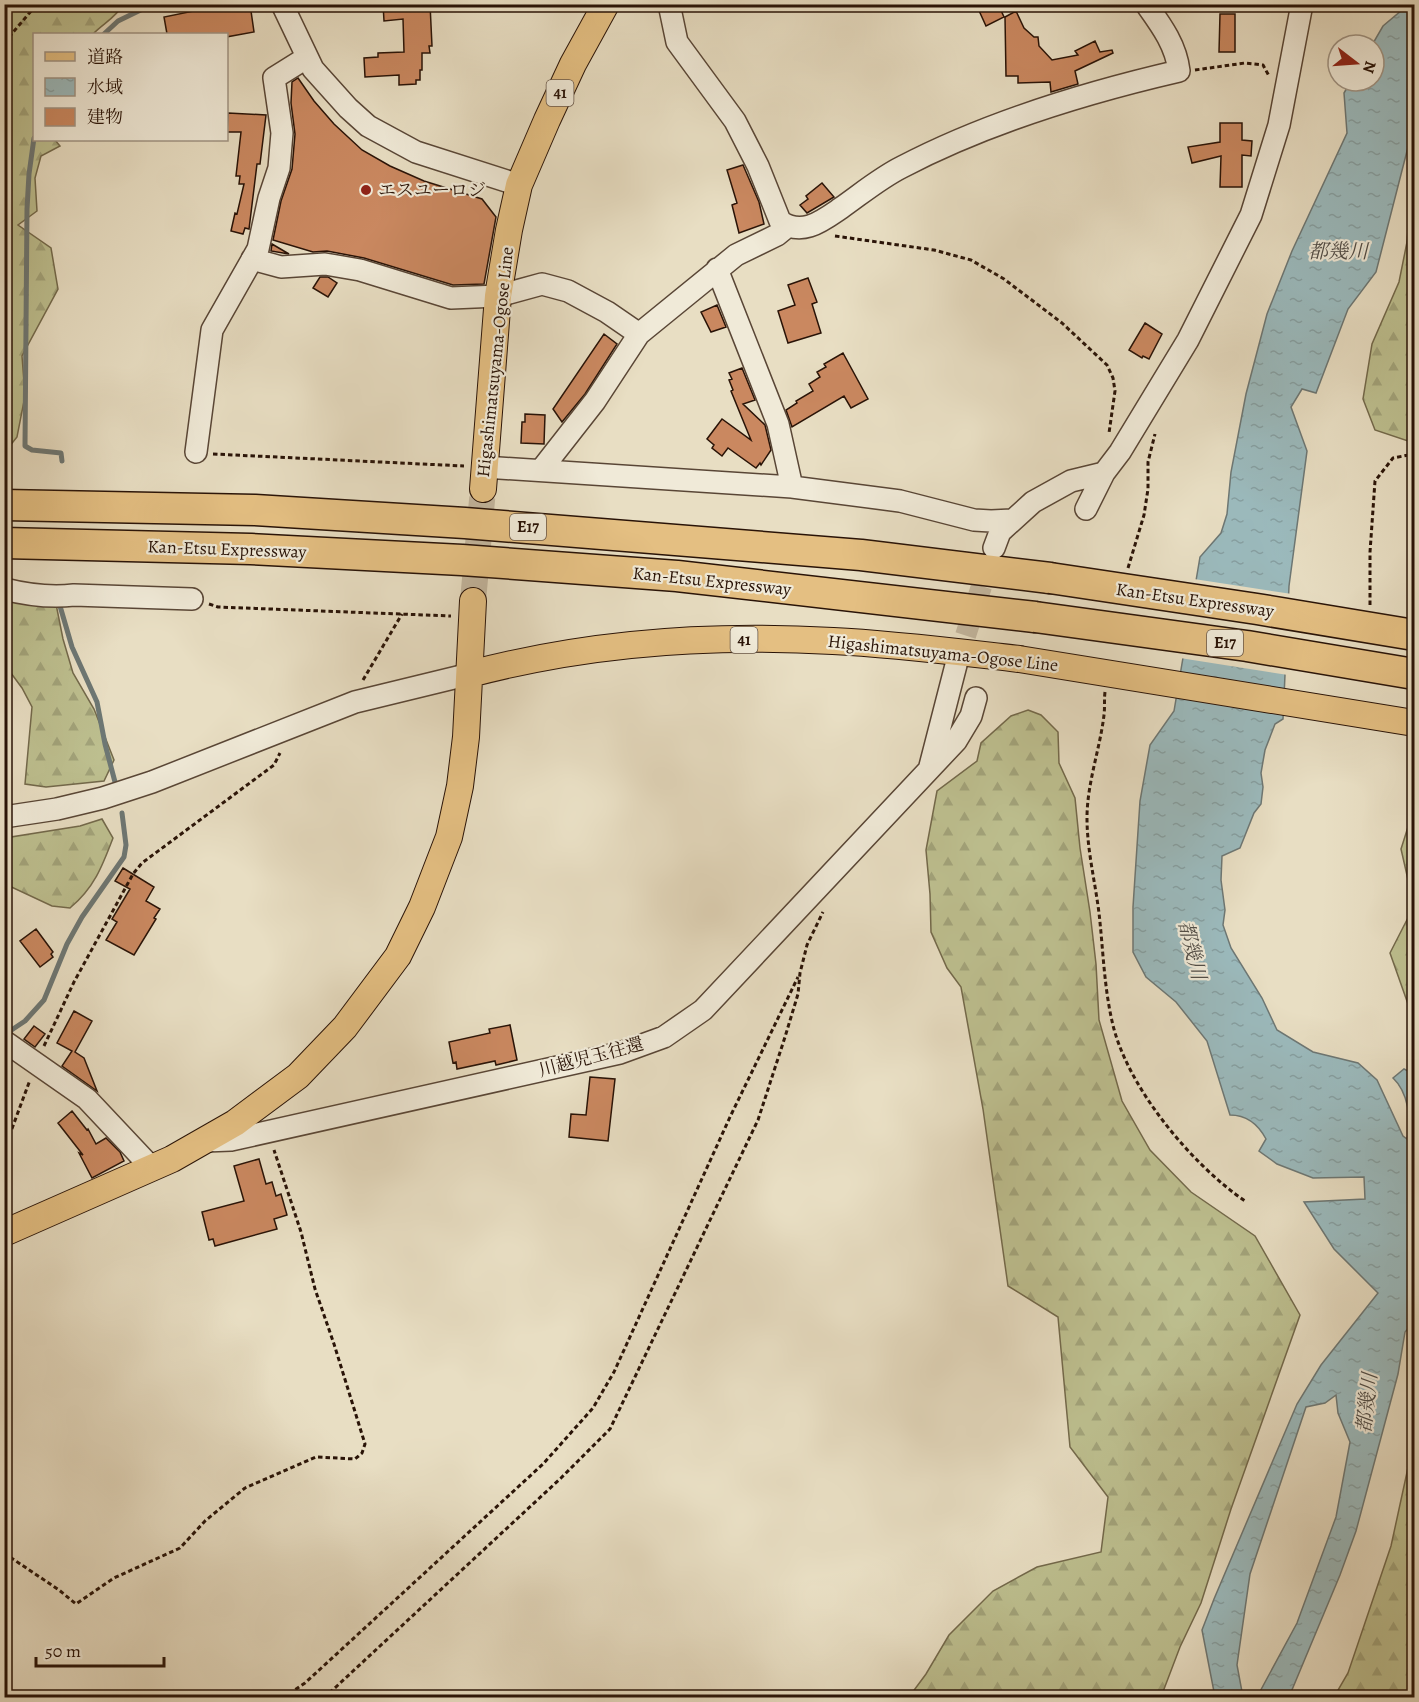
<svg xmlns="http://www.w3.org/2000/svg" width="1419" height="1702" viewBox="0 0 1419 1702" font-family="Alegreya,'Noto Serif JP',serif">
	<style>
		.forest { fill: url(#forest-firs); stroke: #73694b; stroke-width: 1.5 }
		.water { fill: url(#water-ripples); stroke: #6d7774; stroke-width: 1.5 }
		.pier { fill: #e8dec3 }
		.lines { fill: none; stroke-linecap: round; stroke-linejoin: round }
		.stream { stroke: #6d7774; stroke-width: 5 }
		.building { fill: #ca8860; stroke: #291307; stroke-width: 1.5 }
		.minor-tunnel { stroke: #c2b59d; stroke-width: 21; stroke-dasharray: 21 10; stroke-linecap: butt }
		.major-tunnel { stroke: #c2b59d; stroke-width: 26; stroke-dasharray: 26 13; stroke-linecap: butt }
		.minor-casing { stroke: #594636; stroke-width: 24 }
		.major-casing { stroke: #291307; stroke-width: 28 }
		.highway-casing { stroke: #291307; stroke-width: 33 }
		.path { stroke: #291307; stroke-width: 3; stroke-dasharray: 4.5 3; stroke-linecap: butt }
		.minor { stroke: #f0ead8; stroke-width: 21 }
		.major { stroke: #e4bf82; stroke-width: 26 }
		.highway { stroke: #e4bf82; stroke-width: 30 }
		.major-bridge-casing { stroke: #291307; stroke-width: 28; stroke-linecap: butt }
		.highway-bridge-casing { stroke: #291307; stroke-width: 33; stroke-linecap: butt }
		.major-bridge { stroke: #e4bf82; stroke-width: 26 }
		.highway-bridge { stroke: #e4bf82; stroke-width: 30 }
		.poi-dot { fill: #8f2418; stroke: #f0ead8; stroke-width: 2 }
		.labels { text-anchor: middle; dominant-baseline: central; stroke-width: 4.5; stroke-linejoin: round; paint-order: stroke }
		.shield { fill: #f0ead8; stroke: #655446; stroke-width: 1.5 }
		.shield-label { font-size: 16px; font-weight: bold; fill: #291307 }
		.poi-label { font-size: 18px; fill: #291307; stroke: #f0ead8; text-anchor: start }
		.street-label { font-size: 18px; fill: #291307; stroke: #f0ead8 }
		.water-label { font-size: 20px; font-style: italic; fill: #514d47; stroke: #f0ead8 }
	</style>
	<defs>
		<pattern id="forest-firs" width="22" height="20" patternUnits="userSpaceOnUse" patternTransform="scale(1.5)"><rect width="22" height="20" fill="#bdbf8f"/><path d="M5 1l3.5 6h-7zM16 11l3.5 6h-7z" fill="#a2a37a"/></pattern>
		<pattern id="water-ripples" width="26" height="14" patternUnits="userSpaceOnUse" patternTransform="scale(1.5)"><rect width="26" height="14" fill="#9bbabd"/><path d="M2 4q2-2 4 0t4 0M15 11q2-2 4 0t4 0" fill="none" stroke="#869fa1"/></pattern>
	</defs>
	<rect width="100%" height="100%" fill="#e8dec3"/>
	<filter id="stains"><feTurbulence type="fractalNoise" baseFrequency=".00333" numOctaves="4"/><feColorMatrix values="0 0 0 0 .2 0 0 0 0 .09 0 0 0 0 .02 0 0 0 .5 -.17"/></filter>
	<radialGradient id="worn" r=".72"><stop offset=".6" stop-color="#630" stop-opacity="0"/><stop offset="1" stop-color="#630" stop-opacity=".3"/></radialGradient>
	<path class="forest" d="M5,4L123,5C115,18 104,23 93,34H34V140H55L60,146L41,156L35,178L37,211L18,225L51,248L58,289L22,356L25,396L17,437L5,452Z
		M1414,182V443L1375,430L1363,399L1372,344L1399,282L1407,242L1411,193Z
		M5,595L56,604L63,639L73,673L94,709L114,760L104,781L46,787L25,784L32,707L22,688L5,665Z
		M1028,710L1041,715L1058,732L1059,763L1075,798L1080,848L1090,912L1096,964L1099,1020L1122,1101L1150,1150L1191,1192L1255,1236L1300,1315L1231,1509L1201,1603L1180,1647L1161,1697H909L926,1674L949,1635L993,1591L1037,1567L1101,1552L1108,1497L1070,1447L1058,1317L1008,1286L983,1109L961,987L947,968L931,932L930,894L926,850L937,791L977,761L981,743L1011,716Z
		M1414,808V1021L1390,953L1414,906L1401,849Z
		M102,819L113,838C102,867 94,888 70,908L52,906L5,884V838L80,826Z
		M1414,1440V1697H1334L1348,1673L1391,1546Z"/>
	<path class="water" d="M1408,5H1414V132L1407,151L1376,272L1348,309L1316,393L1302,389L1291,407L1307,451L1289,586L1283,719L1275,724L1265,750L1261,773L1263,787L1261,804L1254,813L1240,848L1222,856L1221,880L1225,910L1223,925L1231,948L1262,998L1277,1030L1313,1052L1358,1063L1377,1080L1403,1136L1407,1139C1412,1120 1408,1092 1393,1078L1404,1069L1414,1074V1322L1405,1332L1398,1374L1356,1531L1340,1575L1289,1697H1257L1297,1623L1336,1517L1350,1442L1338,1413L1336,1395L1325,1403L1306,1407L1250,1574L1237,1665L1243,1697H1215L1202,1630L1214,1599L1297,1404L1321,1365L1378,1293L1334,1249L1304,1202L1365,1199L1364,1177L1313,1178L1277,1164L1259,1151L1266,1139C1258,1124 1247,1115 1230,1115L1207,1041L1176,1002L1146,977L1133,952V907L1140,801L1150,745L1174,711L1200,557L1221,533L1227,514L1231,472L1246,394L1267,314L1292,251L1347,133L1344,93L1351,81H1374V45H1372L1383,26Z"/>
	<path class="pier" d="M1194,579L1292,594L1288,675L1180,658Z"/>
	<g class="lines">
		<path class="stream" d="M104,34L118,21L153,4
			M34,138L29,174L27,209L25,446L32,450L61,453L62,461
			M60,606L72,647L97,702L105,744L115,782
			M4,1035L25,1021L44,1000L67,944L82,917L124,857L126,845L122,813"/>
	</g>
	<path class="building" d="M250,4L254,32L226,37V34H167L164,17L218,6L219,9Z
		M383,4H430L432,46H429L430,53H422V70H420V80H416V84L399,85V75L365,77L364,58L378,57V53L404,52L403,19L384,21Z
		M976,4H998L1004,17L986,26Z
		M1016,11L1024,28L1034,37H1038L1039,46L1052,60L1078,55L1075,51L1095,41L1100,52L1112,50L1113,53L1075,71L1078,84L1051,92L1050,82L1018,83V76H1006L1005,17Z
		M1220,14H1235V52H1219Z
		M298,78L314,101L334,124L362,150L390,166L424,181L482,199L496,217L484,284L453,285L364,258L327,251L313,252L273,240L281,201L292,169L295,134L291,103L292,82Z
		M228,113L266,115L260,164H257L249,229L245,228L243,234L231,231L235,213L237,214L244,184H239L240,176H236L241,132H227Z
		M1220,123H1242V140L1252,141L1251,156L1242,155V187H1220L1221,156L1192,163L1188,147L1220,142Z
		M743,165L759,202L764,224L739,233L732,205L737,203L727,170Z
		M822,183L834,197L807,213L800,205L808,199L806,196Z
		M272,244L289,254L271,251Z
		M320,277H328L337,283L328,297L313,288Z
		M808,278L817,302L812,304L821,333L788,343L778,311L795,305L788,285Z
		M717,305L726,327L711,332L701,312Z
		M1145,323L1162,334L1149,359L1143,356L1142,358L1129,350Z
		M604,334L617,344L585,394L562,422L553,409Z
		M843,353L868,399L851,408L844,396L792,427L786,410L797,403L796,401L813,391L809,384L820,377L817,372L826,367L824,364Z
		M742,368L755,400L743,404L765,425L771,450L761,465L760,463L756,468L728,448L722,456L712,448L714,445L707,439L722,419L751,440L731,391L733,390L729,380L732,379L729,373Z
		M525,414L545,415L544,444L521,443L522,422H525Z
		M123,868L154,887L146,901L160,909L154,918L156,919L134,955L106,940L117,922L112,919L130,889L115,881Z
		M36,929L53,952L51,954L53,957L40,967L20,941Z
		M74,1011L92,1021L75,1052L84,1058L97,1091L62,1066L72,1051L57,1043Z
		M510,1025L517,1060L496,1065L495,1061L457,1069L456,1062L453,1063L449,1042L490,1033L489,1029Z
		M34,1026L45,1034L35,1047L24,1039Z
		M590,1077L615,1079L608,1141L569,1137L571,1114L586,1115Z
		M72,1111L87,1130L88,1129L96,1144L106,1138L120,1152L124,1161L92,1178L79,1153L83,1155L58,1123Z
		M259,1159L266,1184L272,1182L276,1196L281,1194L287,1215L274,1219L277,1229L215,1246L213,1239L209,1240L202,1212L244,1201L234,1166Z"/>
	<g class="lines">
		<path class="minor-tunnel" d="M956,665L991,557"/>
		<path class="major-tunnel" d="M473,601L483,489"/>
		<g class="minor-casing">
			<path id="minor" d="M282,4L313,69L348,108L368,126L416,152L519,185
				M669,4L677,42L735,121L758,166L780,221C802,237 822,221 841,208C861,194 880,178 902,167C988,122 1084,93 1179,71C1176,45 1161,25 1146,4
				M252,259L281,267L325,264L360,270L451,298L498,296L542,284L568,291L607,312L639,334
				M717,269L778,424L792,487
				M196,452L212,330L258,249L269,198L279,168L282,133L274,78L306,58
				M484,467L792,487L900,501L974,520L991,521L1012,520
				M541,470L595,401L639,334L736,255L777,235L788,226
				M1086,509L1104,473L1120,452L1188,340L1251,215L1279,125L1302,4
				M994,548L1000,532L1033,502L1071,481L1104,473
				M4,589C28,595 49,598 74,595L192,599
				M930,766L956,665
				M4,817L57,809L103,798L152,782L355,702L470,674
				M4,1041L87,1099L151,1167
				M205,1141L231,1140L620,1053L664,1037L703,1010L956,741L971,716L976,698"/>
		</g>
		<g class="major-casing">
			<path id="major" d="M483,489L498,296L509,230L519,185L547,120L573,64L606,4
				M470,674C587,643 712,634 833,641C895,644 957,652 1019,659
				M4,1233L172,1159L235,1123L298,1076L345,1027L398,956L422,907L449,837L460,786L466,737L473,601"/>
		</g>
		<g class="highway-casing">
			<path id="highway" d="M4,505L255,510L465,523L861,555L1050,578
				M4,543L251,549L462,560L677,576L1035,617"/>
		</g>
		<path class="path" d="M4,43L37,4
			M1195,70L1245,63L1263,65L1269,76
			M835,236L934,250L971,260L1004,279L1062,323L1107,365L1113,378L1115,391L1109,433
			M213,454L464,466
			M1128,568L1144,515L1148,489V462L1155,434
			M209,604L218,607L451,616
			M1370,605V552L1375,481L1393,458L1414,454
			M363,680L402,614
			M1105,692C1104,700 1105,707 1104,715C1100,749 1087,783 1087,818C1087,850 1095,881 1099,913C1103,948 1104,986 1112,1021C1126,1086 1191,1164 1245,1201
			M44,1046L74,982L133,874L142,863L274,765L280,753
			M4,1150L30,1080
			M4,1553L59,1590L76,1604L114,1578L180,1548L205,1521L245,1488L316,1457L355,1459L362,1453L365,1444L334,1344L315,1289L301,1232L274,1150
			M283,1698L305,1683L543,1464L593,1408L614,1372L730,1117L798,977
			M324,1698L561,1478L610,1429L758,1120L785,1037L798,994L800,973L807,945L823,912"/>
		<use href="#minor" class="minor"/>
		<use href="#major" class="major"/>
		<use href="#highway" class="highway"/>
		<g class="major-bridge-casing">
			<path id="major-bridge" d="M1019,659L1414,723"/>
		</g>
		<g class="highway-bridge-casing">
			<path id="highway-bridge" d="M1050,578L1257,609L1414,635
				M1035,617L1247,646L1414,674"/>
		</g>
		<use href="#major-bridge" class="major-bridge"/>
		<use href="#highway-bridge" class="highway-bridge"/>
	</g>
	<circle class="poi-dot" cx="366" cy="190" r="6"/>
	<g class="labels">
		<g class="shield">
			<rect x="546.5" y="80" width="27" height="26" rx="4.5"/>
			<rect x="510" y="514" width="36" height="26" rx="4.5"/>
			<rect x="730.5" y="627" width="27" height="26" rx="4.5"/>
			<rect x="1207" y="630" width="36" height="26" rx="4.5"/>
		</g>
		<g class="shield-label">
			<text x="560" y="93">41</text>
			<text x="528" y="527">E17</text>
			<text x="744" y="640">41</text>
			<text x="1225" y="643">E17</text>
		</g>
		<g class="poi-label">
			<text x="378" y="190">エスユーロジ</text>
		</g>
		<g class="street-label">
			<text transform="translate(495 362) rotate(-84)">Higashimatsuyama-Ogose Line</text>
			<text transform="translate(227 549) rotate(2)">Kan-Etsu Expressway</text>
			<text transform="translate(712 581) rotate(6)">Kan-Etsu Expressway</text>
			<text transform="translate(1195 600) rotate(8)">Kan-Etsu Expressway</text>
			<text transform="translate(943 653) rotate(6)">Higashimatsuyama-Ogose Line</text>
			<text transform="translate(591 1057) rotate(-15)">川越児玉往還</text>
		</g>
		<g class="water-label">
			<text x="1338" y="251">都幾川</text>
			<text transform="translate(1192 950) rotate(76)">都幾川</text>
			<text transform="translate(1367 1403) rotate(-84)">都幾川</text>
		</g>
	</g>
	<rect width="1419" height="1702" fill="none" stroke="#e8dec3" stroke-width="24"/>
	<rect x="6" y="6" width="1407" height="1690" fill="none" stroke="#291307" stroke-width="3"/>
	<rect x="12" y="12" width="1395" height="1678" fill="none" stroke="#291307" stroke-width="1.5"/>
	<rect x="33" y="33" width="195" height="108" fill="#f0ead8" stroke="#a09484" stroke-width="1.5"/>
	<rect x="45" y="52" width="30" height="9" fill="#e4bf82" stroke="#a09484" stroke-width="1.5"/>
	<text x="87" y="63" font-size="18" fill="#291307">道路</text>
	<rect x="45" y="78" width="30" height="18" fill="url(#water-ripples)" stroke="#a09484" stroke-width="1.5"/>
	<text x="87" y="93" font-size="18" fill="#291307">水域</text>
	<rect x="45" y="108" width="30" height="18" fill="#ca8860" stroke="#a09484" stroke-width="1.5"/>
	<text x="87" y="123" font-size="18" fill="#291307">建物</text>
	<g transform="translate(1356 63) rotate(107)"><circle r="28" fill="#f0ead8" stroke="#a09484" stroke-width="1.5"/>
	<path d="M0-4.5L10 22L0 15L-10 22Z" fill="#8f2418"/>
	<text y="-9" font-size="16" font-weight="bold" text-anchor="middle" fill="#291307">N</text>
	</g>
	<path d="M36 1657v9h128v-9" fill="none" stroke="#291307" stroke-width="3"/>
	<text x="45" y="1657" font-size="18" fill="#291307" stroke="#f0ead8" stroke-width="4.5" paint-order="stroke">50 m</text>
	<rect width="100%" height="100%" filter="url(#stains)"/>
	<rect width="100%" height="100%" fill="url(#worn)"/>
</svg>
